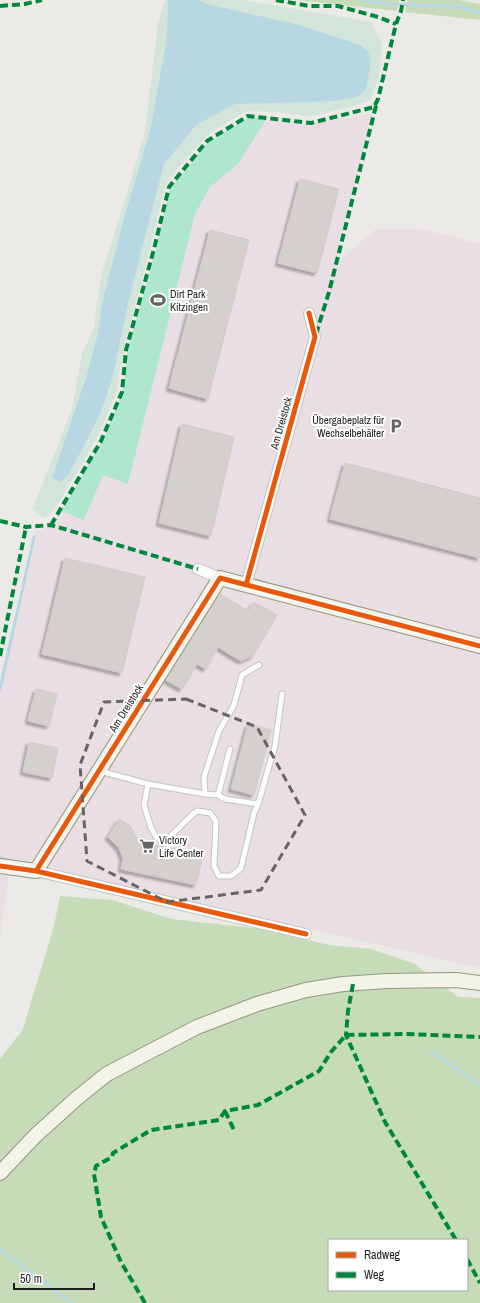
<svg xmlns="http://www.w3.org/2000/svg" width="480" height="1303" viewBox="0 0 480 1303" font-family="'Archivo Narrow',sans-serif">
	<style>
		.industrial { fill: #eadee5 }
		.forest { fill: #c6dcb9; fill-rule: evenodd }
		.wetland { fill: #d3e4da }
		.pitch { fill: #aee7ce }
		.water { fill: #b7d8e2 }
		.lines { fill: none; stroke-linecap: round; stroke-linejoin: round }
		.stream { stroke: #b7d8e2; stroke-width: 3 }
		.building { fill: #d3d0cd; stroke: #cfcbc7; filter: url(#shadow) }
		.lane-casing { stroke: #c4c4c2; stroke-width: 7 }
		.street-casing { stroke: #c4c4c2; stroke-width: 12 }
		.secondary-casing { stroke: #95967d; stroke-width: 16 }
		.lane { stroke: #fcfcfb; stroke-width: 5 }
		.street { stroke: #fcfcfb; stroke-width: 10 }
		.secondary { stroke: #f3f3e9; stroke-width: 14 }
		.quiet { stroke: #00873e; stroke-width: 4; stroke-dasharray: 8 4; stroke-linecap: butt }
		.cycleway-casing { stroke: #fff; stroke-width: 8 }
		.cycleway { stroke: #e8590c; stroke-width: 5 }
		.marked { fill: none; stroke: #656563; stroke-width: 3; stroke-dasharray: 8 5; stroke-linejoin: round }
		.labels { text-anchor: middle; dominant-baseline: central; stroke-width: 4; stroke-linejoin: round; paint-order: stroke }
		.poi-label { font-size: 11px; fill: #1d1d1d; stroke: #fff; text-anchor: start }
		.street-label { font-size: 11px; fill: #1d1d1d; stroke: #fff }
	</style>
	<defs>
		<filter id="shadow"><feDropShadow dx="-3" dy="3" stdDeviation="1" flood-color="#0004"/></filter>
	</defs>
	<rect width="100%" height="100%" fill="#eceae6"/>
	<path class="industrial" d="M373,113L334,265L376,229H421L480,244V968L269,920L0,872V675L35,532L52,526L102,442L122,392L127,350L156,250L169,188L208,141L249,116L311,124Z
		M0,873L9,874L0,937Z"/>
	<path class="forest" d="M297,0H399L397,11Z
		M408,0H459L480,4V20L405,12Z
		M60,896L112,900L172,919L260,929L329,945L371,949L415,964L458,997L480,998V1303H0V1059L23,1029L54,926ZM329,1240H467V1290H329Z"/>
	<path class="wetland" d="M165,0H242L371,22L382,43L380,72L371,100L354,106L312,116L278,112L247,111L208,134L174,173L165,186L144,272L126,339L119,375L117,392L99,434L80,468L53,511L45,518L38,514L33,508L72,409L82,354L94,328L97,302L103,270L130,183L145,131L158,24Z"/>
	<path class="pitch" d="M250,117L266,120L238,164L210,187L195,214L128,484L103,475L84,520L61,511L102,442L123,393L128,350L156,250L170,189L209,142Z"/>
	<path class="water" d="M168,0H198L207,4L299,25L360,45L368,52L371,61L366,89L357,97L335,101L235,104L196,125L164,164L144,240L128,304L112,380L99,417L69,474L60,482L52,478L87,375L97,337L103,299L125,215L150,131L167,38Z"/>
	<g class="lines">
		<path class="stream" d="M362,0L392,4L460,7L480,13
			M0,690L34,537
			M0,858L16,862
			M431,1052L480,1083
			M0,1249L72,1303"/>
	</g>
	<path class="building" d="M300,179L339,189L317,273L278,263Z
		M210,230L249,240L208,399L169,388Z
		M182,424L234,437L211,536L159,523Z
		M345,463L480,498V558L330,519Z
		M65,558L145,577L122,673L42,654Z
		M220,594L248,611L254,602L277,615L253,656L241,661L218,647L206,669L197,664L182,689L166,680Z
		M36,689L57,694L49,726L28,721Z
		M248,724L271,730L254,795L231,789Z
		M29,742L58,748L52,778L23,772Z
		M119,819L130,826L139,842L203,855L196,885L121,869L123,858L119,848L108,837Z"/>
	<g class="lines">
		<g class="lane-casing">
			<path id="lane" d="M100,771L148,784L205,794L218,795L225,799L258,804L275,746L282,694
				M148,784L144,805L151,828L157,838L166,840C177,831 185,820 197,811L210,813L216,821L214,866L219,876H231L241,868L254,813L258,804
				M205,794L204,777L219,731L234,705L242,675L259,665
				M218,795L230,749"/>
		</g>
		<g class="street-casing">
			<path id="street" d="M198,569L220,578
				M246,585L315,337L309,313
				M36,871L306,934"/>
		</g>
		<g class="secondary-casing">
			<path id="secondary" d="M0,866L36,871L220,578L480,646
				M0,1173L35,1136L77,1098L107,1074L197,1027L257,1004L306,990L343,984L387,981L456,980L480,983"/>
		</g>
		<use href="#lane" class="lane"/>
		<use href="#street" class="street"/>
		<use href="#secondary" class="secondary"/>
		<path class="quiet" d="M276,0L309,6H338L378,17L396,24
			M0,6L25,4L42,0
			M316,334L329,292L377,102
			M0,521L26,527L51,525L198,569
			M51,525L101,441L122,392L126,350L154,249L169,187L207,141L248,116L311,123L374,107L378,99L396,24L401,11L403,0
			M0,656L26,527
			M353,984L348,1011L346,1035L385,1122L456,1240
			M225,1111L234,1130
			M467,1259L480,1283
			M145,1303L121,1262L101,1217L94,1174L96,1166L112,1157L113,1153L151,1130L219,1120L225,1111L258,1105L319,1071L331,1052L346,1035L406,1034L480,1037"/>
		<g class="cycleway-casing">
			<path id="cycleway" d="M246,585L315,337L309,313
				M0,866L36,871L306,934
				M36,871L220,578L480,646"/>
		</g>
		<use href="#cycleway" class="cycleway"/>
	</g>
	<path class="marked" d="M186,699L257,727L305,815L261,890L167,902L87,861L80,765L104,702Z"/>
	<defs>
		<g id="stadium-bare" transform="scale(1.2)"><path d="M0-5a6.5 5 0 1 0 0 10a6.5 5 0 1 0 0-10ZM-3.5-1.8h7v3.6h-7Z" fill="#656563" stroke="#fff" stroke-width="2.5" paint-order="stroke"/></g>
		<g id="parking-bare" transform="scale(1.2)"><path d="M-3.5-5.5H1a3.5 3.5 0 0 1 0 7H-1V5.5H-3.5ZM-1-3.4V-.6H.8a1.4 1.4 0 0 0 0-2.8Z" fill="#656563" stroke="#fff" stroke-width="2.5" paint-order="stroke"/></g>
		<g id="supermarket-bare" transform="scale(1.2)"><path d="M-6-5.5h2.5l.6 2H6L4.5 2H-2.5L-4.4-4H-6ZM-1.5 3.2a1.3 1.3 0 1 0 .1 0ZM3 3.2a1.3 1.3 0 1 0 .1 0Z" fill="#656563" stroke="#fff" stroke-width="2.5" paint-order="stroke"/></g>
	</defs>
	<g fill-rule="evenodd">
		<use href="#stadium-bare" x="158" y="300"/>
		<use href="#parking-bare" x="396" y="426"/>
		<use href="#supermarket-bare" x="147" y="846"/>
	</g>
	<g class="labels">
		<g class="poi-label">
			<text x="170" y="294">Dirt Park<tspan x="170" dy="13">Kitzingen</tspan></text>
			<text x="384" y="420" text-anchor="end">Übergabeplatz für<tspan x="384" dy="13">Wechselbehälter</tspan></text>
			<text x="159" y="840">Victory<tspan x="159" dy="13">Life Center</tspan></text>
		</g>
		<g class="street-label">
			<text transform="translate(281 423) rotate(-74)">Am Dreistock</text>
			<text transform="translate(126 708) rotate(-58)">Am Dreistock</text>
		</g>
	</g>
	<rect x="328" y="1239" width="140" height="52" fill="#ffffff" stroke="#a5a5a5"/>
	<rect x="336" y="1252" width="20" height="6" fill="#e8590c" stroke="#a5a5a5"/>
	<text x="364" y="1259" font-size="12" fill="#1d1d1d">Radweg</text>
	<rect x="336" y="1272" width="20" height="6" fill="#00873e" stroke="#a5a5a5"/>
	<text x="364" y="1279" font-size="12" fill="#1d1d1d">Weg</text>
	<path d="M14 1283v6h80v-6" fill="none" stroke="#1d1d1d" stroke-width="2"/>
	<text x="20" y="1283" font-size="12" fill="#1d1d1d" stroke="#ffffff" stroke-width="3" paint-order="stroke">50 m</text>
</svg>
